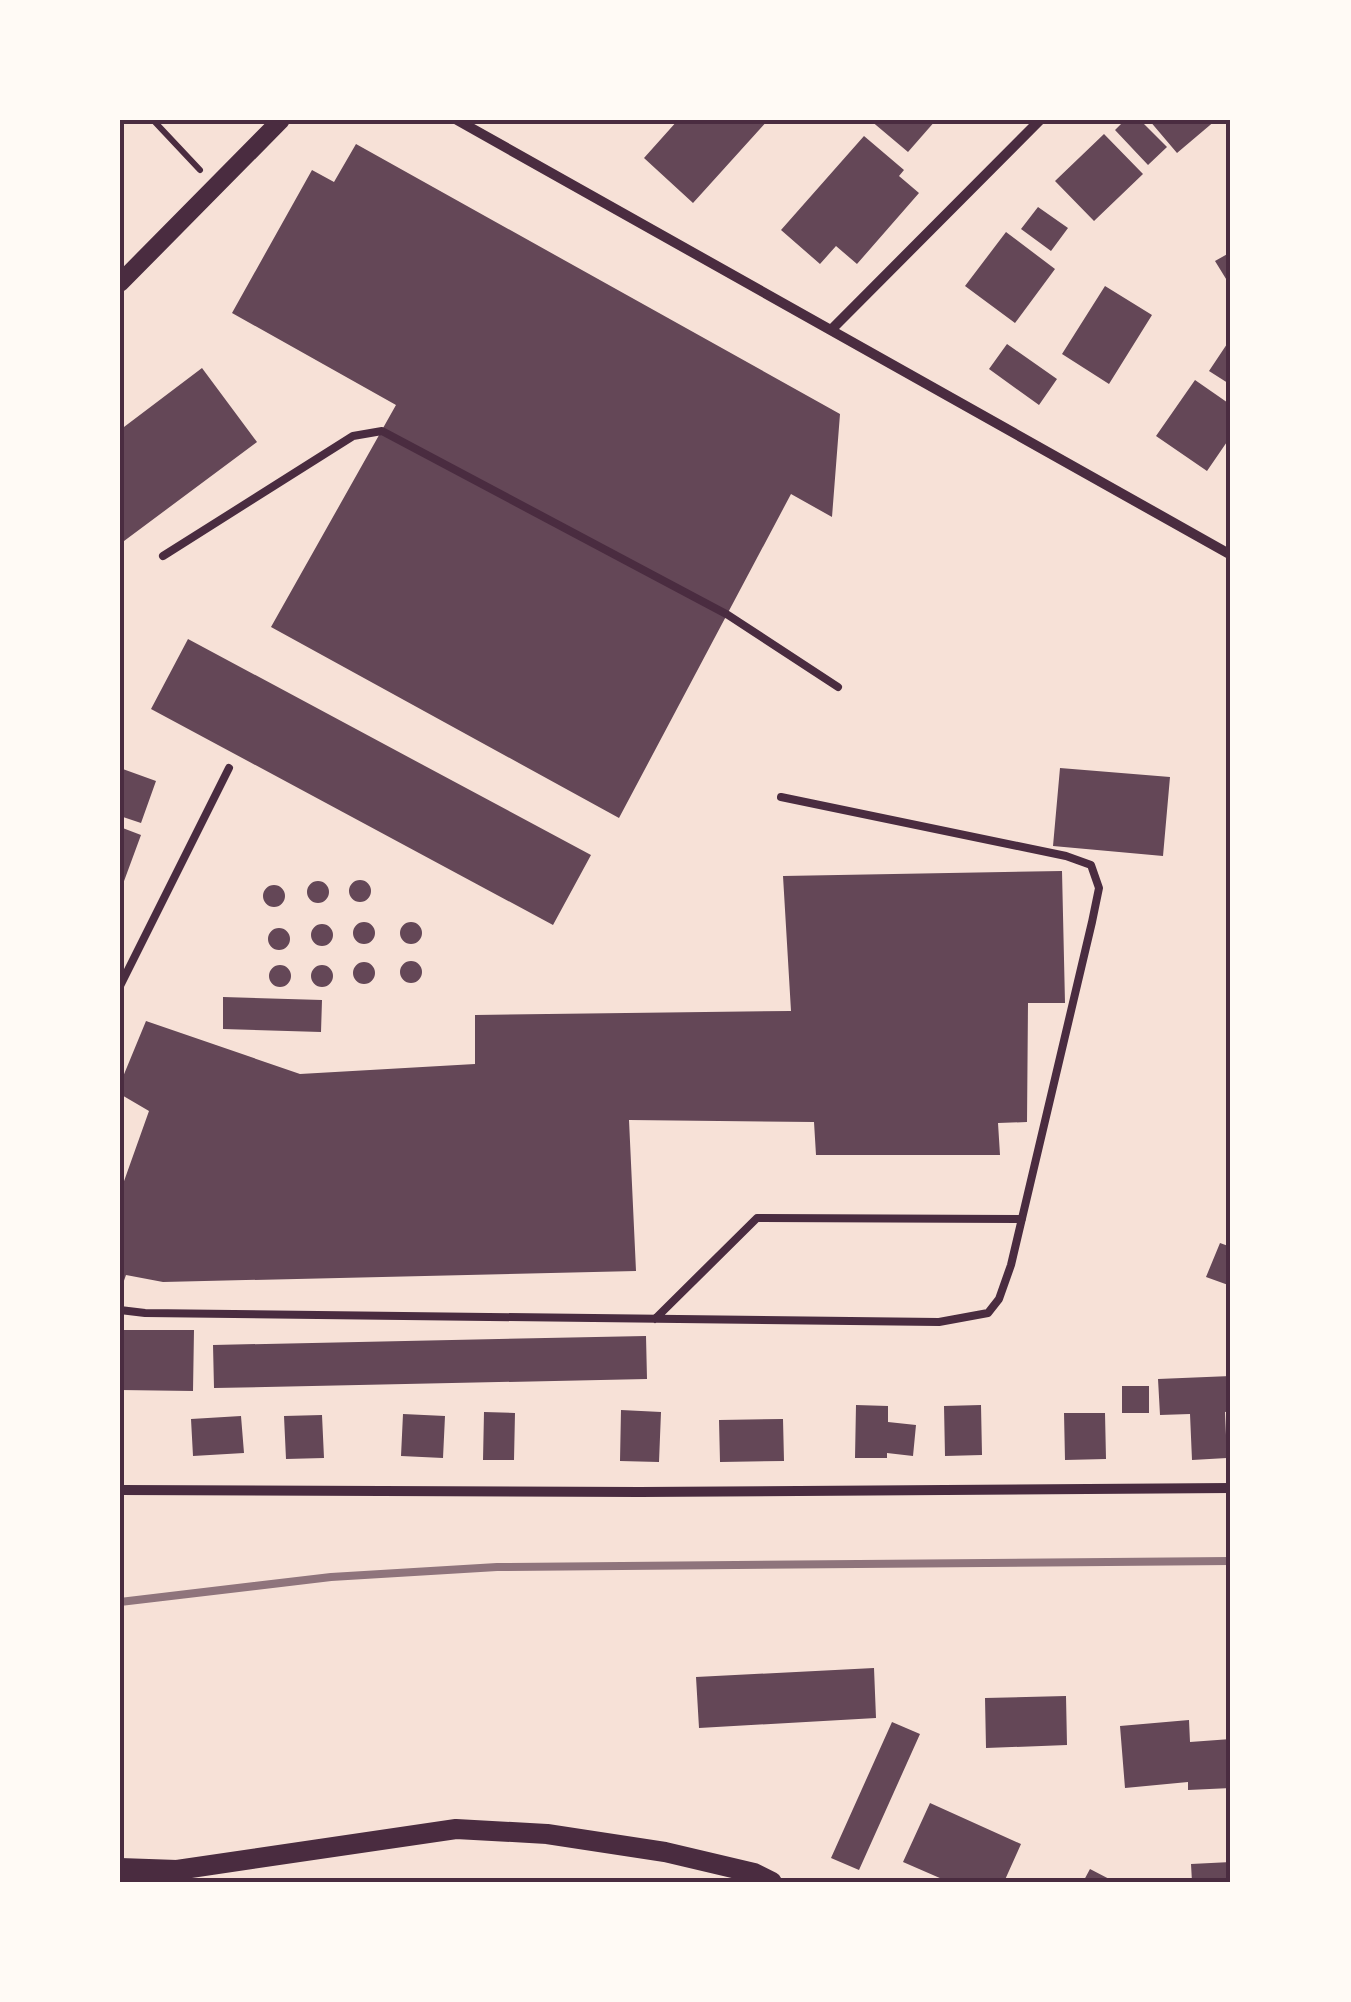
<svg xmlns="http://www.w3.org/2000/svg" width="1351" height="2002" viewBox="0 0 1351 2002" font-family="Quicksand,sans-serif">
	<style>
		.building { fill: #644757 }
		.lines { fill: none; stroke-linecap: round; stroke-linejoin: round }
		.path { stroke: #4a2c40; stroke-width: 6 }
		.service { stroke: #4a2c40; stroke-width: 8 }
		.minor { stroke: #4a2c40; stroke-width: 10 }
		.tertiary { stroke: #4a2c40; stroke-width: 18 }
		.secondary { stroke: #4a2c40; stroke-width: 20 }
		.rail { stroke: #8f747c; stroke-width: 8 }
		.neatline { fill: none; stroke: #4a2c40; stroke-width: 4 }
	</style>
	<rect width="100%" height="100%" fill="#f7e1d7"/>
	<path class="building" d="M678,120H768L693,203L644,158Z
		M870,120H936L908,152Z
		M1125,120H1140L1167,147L1148,165L1115,130Z
		M1149,120H1216L1177,153Z
		M1104,134L1143,174L1094,221L1055,181Z
		M864,136L904,170L899,176L919,193L857,264L836,246L820,264L781,230Z
		M356,144L840,414L832,517L791,494L619,818L271,627L396,405L232,313L312,170L334,182Z
		M1038,207L1068,228L1051,251L1021,229Z
		M1006,232L1055,269L1015,323L965,286Z
		M1231,252V287L1215,261Z
		M1105,286L1152,315L1109,384L1062,354Z
		M1231,338V385L1209,371Z
		M1007,344L1057,379L1039,405L989,369Z
		M202,368L257,442L120,544V430Z
		M1195,380L1231,405V436L1207,471L1156,436Z
		M188,639L591,855L553,925L151,709Z
		M120,768L156,781L141,823L120,816Z
		M1060,768L1170,777L1163,856L1053,846Z
		M120,827L141,835L120,892Z
		M1062,871L1065,1003H1028L1027,1122L998,1123L1000,1155H816L814,1122L629,1120L636,1271L163,1282L126,1275L120,1292V1183L123,1184L149,1111L120,1094V1084L146,1021L300,1074L475,1064V1015L791,1011L783,876Z
		M349 891a11 11 0 1 1 22 0a11 11 0 1 1-22 0Z
		M307 892a11 11 0 1 1 22 0a11 11 0 1 1-22 0Z
		M263 896a11 11 0 1 1 22 0a11 11 0 1 1-22 0Z
		M353 933a11 11 0 1 1 22 0a11 11 0 1 1-22 0Z
		M400 933a11 11 0 1 1 22 0a11 11 0 1 1-22 0Z
		M311 935a11 11 0 1 1 22 0a11 11 0 1 1-22 0Z
		M268 939a11 11 0 1 1 22 0a11 11 0 1 1-22 0Z
		M400 972a11 11 0 1 1 22 0a11 11 0 1 1-22 0Z
		M353 973a11 11 0 1 1 22 0a11 11 0 1 1-22 0Z
		M311 976a11 11 0 1 1 22 0a11 11 0 1 1-22 0Z
		M269 976a11 11 0 1 1 22 0a11 11 0 1 1-22 0Z
		M223,997L322,1000L321,1032L223,1029Z
		M1220,1243L1231,1247V1286L1206,1277Z
		M120,1330H194L193,1391L120,1390Z
		M646,1336L647,1379L214,1388L213,1345Z
		M1231,1376V1411L1225,1412L1227,1458L1192,1460L1190,1414L1160,1415L1158,1379Z
		M1122,1386H1149V1413H1122Z
		M856,1405L888,1406V1422L916,1425L913,1456L887,1453V1458H855Z
		M981,1405L982,1455L945,1456L944,1406Z
		M621,1410L661,1412L659,1462L620,1461Z
		M484,1412L515,1413L514,1460H483Z
		M1064,1413H1105L1106,1459L1065,1460Z
		M403,1414L445,1416L443,1458L401,1456Z
		M322,1415L324,1458L286,1459L284,1416Z
		M241,1416L244,1453L193,1456L191,1419Z
		M783,1419L784,1461L720,1462L719,1420Z
		M874,1668L876,1718L699,1728L696,1677Z
		M1066,1696L1067,1745L986,1748L985,1698Z
		M1189,1720L1190,1742L1231,1739V1788L1188,1790V1782L1125,1788L1120,1726Z
		M892,1722L920,1734L859,1870L831,1858Z
		M930,1803L1021,1844L1004,1882H949L903,1862Z
		M1231,1862V1882H1192L1191,1864Z
		M1090,1869L1115,1882H1083Z"/>
	<g class="lines">
		<path class="path" d="M153,120L200,170"/>
		<path class="service" d="M163,556L353,436L382,431L728,615L838,687
			M120,986L229,768
			M120,1310L145,1313L939,1322L988,1313L999,1299L1011,1265L1092,922L1099,888L1091,865L1066,856L781,797
			M655,1319L757,1218L1022,1219"/>
		<path class="minor" d="M457,120L1231,555
			M831,330L1040,120
			M120,1490L640,1492L1231,1488"/>
		<path class="tertiary" d="M120,283L281,120"/>
		<path class="secondary" d="M120,1868L177,1870L456,1829L547,1834L665,1852L754,1873L772,1882"/>
		<path class="rail" d="M120,1602L331,1577L497,1567L1231,1561"/>
	</g>
	<rect width="1351" height="2002" fill="none" stroke="#fffaf5" stroke-width="245"/>
	<rect x="122" y="122" width="1106" height="1758" class="neatline"/>
</svg>
